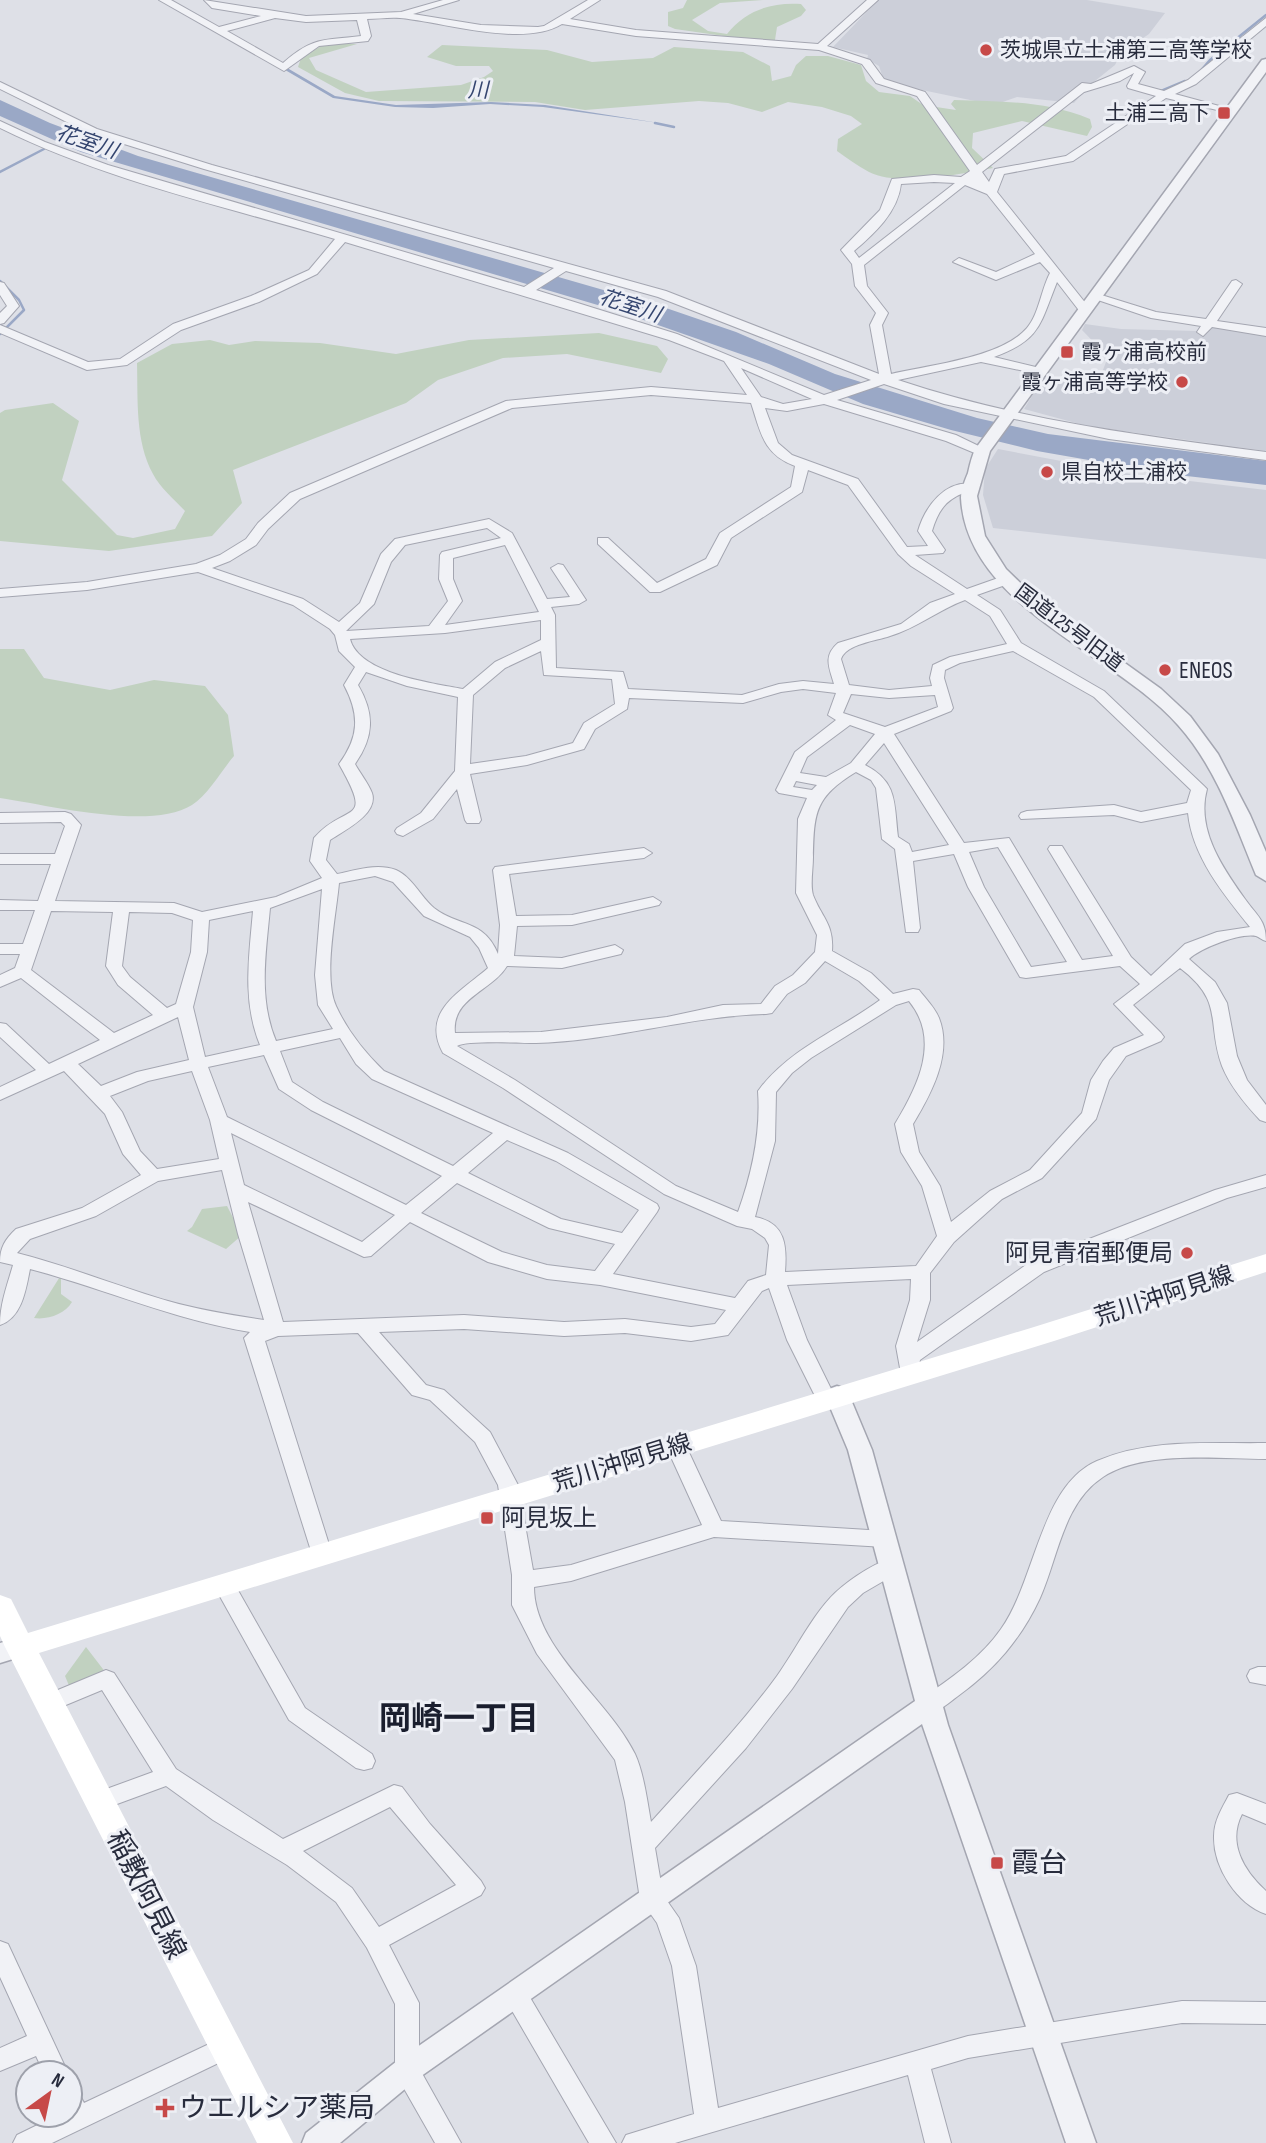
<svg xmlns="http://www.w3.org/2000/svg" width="1266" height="2143" viewBox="0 0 1266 2143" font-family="'Sofia Sans Condensed','Noto Sans JP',sans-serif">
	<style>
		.built { fill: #cccfd9 }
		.green { fill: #c1d1c0 }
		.water { fill: #9aa8c6 }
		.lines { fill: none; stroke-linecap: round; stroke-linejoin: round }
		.stream { stroke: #9aa8c6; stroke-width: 2.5 }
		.minor-casing { stroke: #a4a6b1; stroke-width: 2 }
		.tertiary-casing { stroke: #a4a6b1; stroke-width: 3 }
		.minor { fill: #f1f2f6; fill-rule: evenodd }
		.tertiary { fill: #f1f2f6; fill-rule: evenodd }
		.secondary { fill: #fff; fill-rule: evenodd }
		.poi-dot { fill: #c74948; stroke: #edeff5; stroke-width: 2.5 }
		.labels { text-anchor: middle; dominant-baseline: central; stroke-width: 6; stroke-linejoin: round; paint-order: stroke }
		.far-poi-label { font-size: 21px; fill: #282c3d; stroke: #edeff5; text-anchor: start }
		.far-water-label { font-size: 21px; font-style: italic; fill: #34456f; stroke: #edeff5 }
		.far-street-label { font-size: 21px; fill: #282c3d; stroke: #edeff5 }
		.poi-label { font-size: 24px; fill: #282c3d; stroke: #edeff5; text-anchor: start }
		.street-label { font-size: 24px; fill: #282c3d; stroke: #edeff5 }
		.near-poi-label { font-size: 28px; fill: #282c3d; stroke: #edeff5; text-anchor: start }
		.near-street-label { font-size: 28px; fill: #282c3d; stroke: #edeff5 }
		.near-neighbourhood-label { font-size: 32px; font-weight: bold; fill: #1a1e2e; stroke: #edeff5 }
	</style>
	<rect width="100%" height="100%" fill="#dee0e7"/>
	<path class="built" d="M878,0H1087L1165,13L1149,34L1121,53L1115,65L1090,85L1074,103L1017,97L994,105L898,85L883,78L879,66L867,59L868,55L833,47Z
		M1085,324L1121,329L1197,331L1213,326L1266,332V451L1087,426L1024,409L1045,375L1096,388L1108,357L1082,330Z
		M998,449L1130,474L1266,490V559L993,528L983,495L985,469Z"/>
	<path class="green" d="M687,0H763L720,3L692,20L708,31L727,34C746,10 772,2 801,4L806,10L801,16L777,27L775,40L766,42L675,29L668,26V12L683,8Z
		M326,43L357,44L309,58L316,70L366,92L461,85L484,77L493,71L489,66H456L427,57L442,45L547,50L592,62L653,58L674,47L743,52L770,66L772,81L791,76L796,65L806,56H828L861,65L866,81L879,92L910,96L923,105L956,110L951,104L954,100C1002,102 1044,100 1090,119L1092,127L1087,136L1022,121L973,133L972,148L993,168C960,174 899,187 869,172C858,166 847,158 837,151L838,139L862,124L851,116L822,107L788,102L762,112L728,103L699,101L585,110L535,102L379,101L345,93L298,67L301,58Z
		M599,333L657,346L668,359L661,373L567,354L503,358L438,380L406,403L233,470L242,503L212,536L109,551L0,541V413L5,410L53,403L79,421L62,480L117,535L133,538L175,529L185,511C175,500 160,488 153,474C135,441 138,400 137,363L172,344L210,340L229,345L255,341L320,343L396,354L469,340Z
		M0,649H24L44,678L110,690L154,680L205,686L228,715L234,756C221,771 209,794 192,805C151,831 48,805 0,798Z
		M227,1206L242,1235L226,1249L187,1231L192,1227L202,1209Z
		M61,1275V1294L72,1302C65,1314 48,1320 34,1318Z
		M86,1647L106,1673L70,1688L65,1676Z"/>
	<path class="water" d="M166,0H171L335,96L396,105L491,102L545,105L659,123L543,107L490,104L433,108L395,107L333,98Z
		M0,100L50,123L138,156L666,308L736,332L835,374L977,418L1048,434L1266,461V485L1169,474L1037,451L951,430L863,404L769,364L618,311L81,152L0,116Z"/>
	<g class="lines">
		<path class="stream" d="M1196,76L1210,60L1266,15
			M1161,91L1185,81
			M655,123L674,127
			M0,172L44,149
			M0,281L19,300L24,310L0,334"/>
		<g class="minor-casing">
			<path id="minor" d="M159,0H171L219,27L261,16L212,8L204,0L306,16L401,12L443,0H459L413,14L481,25L538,27L544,26L588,0H600L570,19L636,30L818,44L867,0H878L827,46L870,60L884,79L925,92L977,165L1082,83L1091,84L1134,66L1145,72L1138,84L1164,91L1188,80L1266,18V26L1196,84L1175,94L1234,110V114L1166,98L1073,161L1004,174L997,192L1091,310L1081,313L1057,282C1040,324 1041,340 994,357L1044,369V375L981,362L898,380C1017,420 1142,436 1266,452V460L1109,439L944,404L884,384L837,400L956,435L989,451L987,454H977L946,441L824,404L787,411L765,408L778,443L792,455L858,479L907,547L928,546L918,531C925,507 945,479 974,484V490C949,496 939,507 932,531L945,550L943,553L915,555L967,589L1001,577H1011V583L977,595L1000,610L1021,643L1104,691L1204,786L1207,789C1196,829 1222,867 1245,899C1257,916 1266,920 1266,941C1262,940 1259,937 1256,936C1239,933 1201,948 1189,959L1215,982L1227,1003L1237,1056L1247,1080L1266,1105V1122L1260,1120C1245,1104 1230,1086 1222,1066C1206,1022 1225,1002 1180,968L1133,1005L1161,1033L1164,1037L1161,1041L1126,1056L1109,1080L1096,1119L1042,1178L1002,1199L954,1242L930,1273V1300L917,1342L1030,1262L1215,1190L1266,1175V1187L1227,1198L1044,1272L920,1360L916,1379H902L896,1346L910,1300L911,1279L787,1285L807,1340L836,1399L833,1404L826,1406L819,1404L787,1340L769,1288L762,1291L728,1335L691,1341L625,1333L564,1336L464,1329L379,1332L426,1385L444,1390L490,1432L518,1485L533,1570L571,1565L702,1525L666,1446L669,1441L676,1439L683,1441L686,1446L721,1521L885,1531L892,1533L895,1539L892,1545L885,1547L714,1537L571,1581L534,1587C534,1649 609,1700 635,1754C644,1774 647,1800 651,1822C694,1774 739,1728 777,1676C795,1651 813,1614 835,1593C848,1581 883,1555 899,1560L903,1566L899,1572L863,1593L848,1607L792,1689L746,1748L655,1848L663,1895L679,1918L696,1966L718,2108L968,2036L1182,2001L1266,2002V2024L1182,2023L968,2058L931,2069L951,2143H925L908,2075L675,2143H622L626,2135L694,2114L672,1966L657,1923L640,1899L625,1802L615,1760L537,1654L512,1605V1575L498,1485L475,1442L430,1400L412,1395L358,1333L278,1336L265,1341L332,1554L329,1560L322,1562L315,1560L312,1554L244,1338L250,1332C171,1319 106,1289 30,1269C26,1289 22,1318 0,1325C0,1304 7,1286 13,1265L0,1262C0,1248 5,1239 16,1229L82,1208L141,1175L123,1154L105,1114L64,1071L0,1100V1087L36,1070L0,1037V1023L6,1024L49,1064L100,1040L21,978L0,987V975L15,968L20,954H0V944H23L35,910H0V900L38,901L51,864H0V854H55L65,826L61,822L0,823V813L65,812L71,814L81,825L55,901L174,903L202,912L276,897L322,878L310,861L314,838C346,801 375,827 339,764C359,737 360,715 344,685L355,667L339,651L335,635L330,629L293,605L198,572L87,590L0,597V589L87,582L196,564L220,555L246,539L258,523L290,493L506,401L651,387L747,395L724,361L669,340L345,242L317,274L259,302L181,330L127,365L87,370L0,333V325L88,362L120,359L173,324L251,296L309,270L335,239C223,206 105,180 0,128V121L45,142L108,165L524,287L554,268L204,169L89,133L0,89V82L97,129L212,165L666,291L879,374L870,325L876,313L855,286L852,264L841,250L880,210L892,179L934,175L961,177L970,171L917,96L876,83L862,64L819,50L636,36L562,24C523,48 444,22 400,18C389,17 378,19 367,19L371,36L368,41L319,46L284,71ZM275,18L306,22L357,20L361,36C323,41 314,36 283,63L227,31ZM1134,73L1127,86L1128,88L1156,96L1066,156L995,169L989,182L982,172L1084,92L1120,81ZM934,182L955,183L859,258L854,251C874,234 898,212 901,184ZM965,185L987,194L1035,254L996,272L959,258L953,262L996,280L1040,262L1050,273C1041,290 1039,314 1027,328C1001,358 929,365 891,374L882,325L888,313L867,286L864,265ZM566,271L658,297L871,380L824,395L677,334L536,290ZM741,368L812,399L783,404L761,397ZM651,395L751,403C761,433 763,454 795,466L791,487L720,533L706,559L657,583L608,538H598V544L650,592H660L717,565L731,538L802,492L808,470L848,485L898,554L911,566L955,594L930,603L901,624L838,643C823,656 829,667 834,684L803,681L779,684L742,695L628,689L623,672L556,668L555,615L551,607L579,604L586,600L563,565L558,564L551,568L570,597L547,599L512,533L489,519L395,539L381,554L360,603L339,622L303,599L212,568L230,561L256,545L268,529L300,499L512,408ZM487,528L501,538L442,552L440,555L439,579L448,601L429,626L346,631L374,604L391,562L405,545ZM505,545L539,612L445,625L462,601L453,579V558ZM965,600L990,616L1007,644L950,657L933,665L930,678L932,686L889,690L849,685L841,659C846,644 876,641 890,636C917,628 938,610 965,600ZM541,620V640L495,662L463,689C432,683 359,674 350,639L445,633ZM541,651L544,675L612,679L615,704L584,723L573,743L526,756L470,764L473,695L505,668ZM1013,651L1094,697L1191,790L1187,803L1141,812L1114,805L1027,811L1021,813L1019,816L1021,819L1114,815L1141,822L1188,813C1192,856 1224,895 1250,927L1217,932L1185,944L1151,976L1131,957L1062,846H1050L1048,849L1113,956L1082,960L1009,838L964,843L894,734L951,711L953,708L944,678L945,670L960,663ZM366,672L407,686L458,697L455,771L421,813L397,828L395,831L397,834L403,836L433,819L457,789L465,820L467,823H479L481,820L470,774L527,765L584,749L595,729L627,709L629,698L743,703L781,692L803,689L836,693L828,715L836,720L795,752L776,790L779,793L807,798L798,819L796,893L817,935L815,952L793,975L775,986L761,1004L723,1005L667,1017L541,1032L455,1033C451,998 492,991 507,966L562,968L621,954L623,950L615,945L562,958L514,956L517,926L572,925L659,905L661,902L653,897L572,915L516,916L509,874L644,858L652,853L644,848L495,867L493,870L500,925L498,954C484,919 458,927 434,908C421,897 412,877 396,870C377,863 357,870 337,874L326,860L330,840C343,831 379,814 372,793C368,783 360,773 355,764C374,737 375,714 358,685ZM851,694L889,698L935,695L938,707L885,727L843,713ZM850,725L875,734L851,763L826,777L800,773L807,757ZM884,743L949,845L912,852L909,844L898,837C894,803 898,782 865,765ZM856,772L871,780L876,788L882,839L895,849L906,932H918L920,928L913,861L954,854L968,887L1020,977L1026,978L1120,966L1140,984L1114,1004L1144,1035L1114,1048L1103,1061L1091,1080L1082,1113L1030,1170L990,1191L951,1222L940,1186L919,1152L913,1124C931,1094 953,1054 939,1018C935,1008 926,999 919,990L913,989L893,994L871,973L832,951C834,924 822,918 813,895C810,885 813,869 813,857C814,812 815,797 856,772ZM796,781L817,785L812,790L793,787ZM998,847L1067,962L1031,967L984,887L969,852ZM375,876L393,882L424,916L470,937L479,948L488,968C462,991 420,1011 443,1053L503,1088L664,1194L737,1226L752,1229L765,1238L769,1245L766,1275L748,1281L735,1298L613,1274L657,1212L659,1208L657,1204L568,1153L384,1071C366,1054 347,1030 336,1006C323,977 336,916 339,883ZM322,889L315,975L318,1005L333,1029L276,1041C258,998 266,953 270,908ZM51,911L113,912L106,966L118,985L153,1015L114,1033L31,970ZM253,911C249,957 242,1001 260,1045L205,1057L193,1007L207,952L209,920ZM129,912L172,913L193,920L191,952L176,1004L167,1008L130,977L122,966ZM825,961L859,981L880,1000C839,1030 793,1047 761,1087L758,1091C761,1133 752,1173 738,1212L676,1186L515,1080L457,1046C466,1040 520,1043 536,1043C613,1041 689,1016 766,1014L772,1013L787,994L805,983ZM909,1001C941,1040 918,1086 895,1124L901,1152L922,1186L937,1236L916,1266L785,1272C787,1246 786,1223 755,1217L775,1141L776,1092L792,1073L811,1058L896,1005ZM178,1017L189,1060L137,1072L101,1086L78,1064ZM340,1038L356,1064L372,1079L493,1133L453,1166L323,1102L292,1082L280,1051ZM264,1055L279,1089L311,1110L442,1176L406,1205L227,1117L208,1067ZM192,1071L210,1120L219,1159L157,1169L140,1151L122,1112L110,1096L148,1081ZM231,1133L395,1215L362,1242L244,1185ZM507,1140L556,1161L639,1210L622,1233L561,1219L468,1173ZM222,1170L238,1234L264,1320C231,1315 199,1310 168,1301C117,1286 68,1266 17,1253L30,1239L96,1216L158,1181ZM457,1183L549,1228L615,1244L595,1271L547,1265L502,1252L421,1213ZM248,1202L364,1257L371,1256L410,1222L488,1262L547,1279L600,1285L726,1310L715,1324L691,1327L625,1319L564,1322L464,1315L283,1322Z
				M1236,280L1242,284L1217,321L1266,328V336L1212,327L1203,336L1197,332L1201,326L1151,318L1089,297L1095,293L1156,312L1206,319L1232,281Z
				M0,282L4,283L19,306L4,323L0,324V313L7,306L0,295Z
				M1266,1443V1459C1219,1459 1143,1450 1103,1477C1063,1503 1058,1558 1040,1598C1021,1639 995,1669 958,1696C947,1704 936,1716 921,1711L918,1705L921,1699C950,1679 981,1658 1001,1629C1036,1580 1040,1486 1097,1461C1150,1438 1210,1444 1266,1443Z
				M224,1576L231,1578L305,1708L372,1754L375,1761L372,1768L364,1770L356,1768L289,1720L213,1584L217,1578Z
				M1258,1667H1266V1685L1250,1682L1247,1676L1250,1670Z
				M106,1670L114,1673L176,1769L283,1839L394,1785L402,1787L430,1824L481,1881L485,1888L481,1895L389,1945L419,2003V2068L461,2143H435L398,2078L395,2070V2004L367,1948L336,1902L287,1865L213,1820L166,1786L98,1811L90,1809L87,1802L90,1795L153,1772L102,1690L49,1712L41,1709L38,1703L41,1697ZM390,1807L456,1885L379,1927L352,1888L303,1851Z
				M1237,1793L1266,1804V1824L1242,1814C1227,1843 1244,1871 1266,1891V1914C1237,1904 1213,1867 1214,1836C1214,1821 1222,1808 1229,1795Z
				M0,1941L8,1944L68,2073H44L36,2056L0,2071V2048L27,2036L0,1977Z
				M516,1986L525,1989L616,2143H589L504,1997L507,1989Z
				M224,2037L233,2040L236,2048L233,2056L52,2143H13L17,2135L58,2115H70V2090L79,2093L84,2103Z"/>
		</g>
		<g class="tertiary-casing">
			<path id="tertiary" d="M1266,59V72L990,451L977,496L985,536L1006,569L1040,602L1161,689L1190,716L1218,754L1250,815L1266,852V881L1256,875C1235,824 1216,767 1178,725C1115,653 967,607 961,498C961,490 965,480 968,473C970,464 972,455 976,448L1262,60Z
				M837,1386L845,1389L849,1395L872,1450L948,1725L1096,2143H1066L922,1724L417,2079L340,2143H302L306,2133L397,2061L915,1701L848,1450L825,1395L829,1389Z
				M20,1637L29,1640L33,1647L29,1654L0,1663V1643Z"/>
		</g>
		<use href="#minor" class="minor"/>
		<use href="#tertiary" class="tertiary"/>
		<path class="secondary" d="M1266,1254V1272L1054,1341L39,1653L293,2143H257L5,1647L0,1636V1595L11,1599L28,1633L1034,1327Z"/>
	</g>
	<g class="poi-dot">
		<circle cx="986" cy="50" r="7"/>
		<rect x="1217" y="106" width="14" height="14" rx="3.5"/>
		<rect x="1060" y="345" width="14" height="14" rx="3.5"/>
		<circle cx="1182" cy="382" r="7"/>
		<circle cx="1047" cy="472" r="7"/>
		<circle cx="1165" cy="670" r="7"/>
		<circle cx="1187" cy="1253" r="7"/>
		<rect x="480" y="1511" width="14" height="14" rx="3.5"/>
		<rect x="990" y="1856" width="14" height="14" rx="3.5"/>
		<path d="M161.5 2097.5h7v7h7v7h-7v7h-7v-7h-7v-7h7z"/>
	</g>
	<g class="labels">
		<g class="far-poi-label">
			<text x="1000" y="50">茨城県立土浦第三高等学校</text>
			<text x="1210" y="113" text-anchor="end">土浦三高下</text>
			<text x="1081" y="352">霞ヶ浦高校前</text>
			<text x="1168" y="382" text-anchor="end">霞ヶ浦高等学校</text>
			<text x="1061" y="472">県自校土浦校</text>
		</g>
		<g class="far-water-label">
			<text x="478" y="90">川</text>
			<text transform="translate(87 142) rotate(19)">花室川</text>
			<text transform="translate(630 306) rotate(18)">花室川</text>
		</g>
		<g class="far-street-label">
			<text transform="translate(1069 628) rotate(37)">国道125号旧道</text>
		</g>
		<g class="poi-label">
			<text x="1179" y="670">ENEOS</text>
			<text x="1173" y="1253" text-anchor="end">阿見青宿郵便局</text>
			<text x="501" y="1518">阿見坂上</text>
		</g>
		<g class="street-label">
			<text transform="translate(1164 1296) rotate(-18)">荒川沖阿見線</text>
			<text transform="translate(622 1463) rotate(-17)">荒川沖阿見線</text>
		</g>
		<g class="near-poi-label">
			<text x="1011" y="1863">霞台</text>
			<text x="179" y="2108">ウエルシア薬局</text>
		</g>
		<g class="near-street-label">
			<text transform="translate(146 1895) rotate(63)">稲敷阿見線</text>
		</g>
		<g class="near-neighbourhood-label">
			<text x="459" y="1719">岡崎一丁目</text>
		</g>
	</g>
	<g transform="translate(49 2094) rotate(33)"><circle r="33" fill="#edeff5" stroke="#9ea1ab" stroke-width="2"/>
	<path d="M0-5L12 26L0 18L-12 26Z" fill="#c74948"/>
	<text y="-10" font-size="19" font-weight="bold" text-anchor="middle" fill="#282c3d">N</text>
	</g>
</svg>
